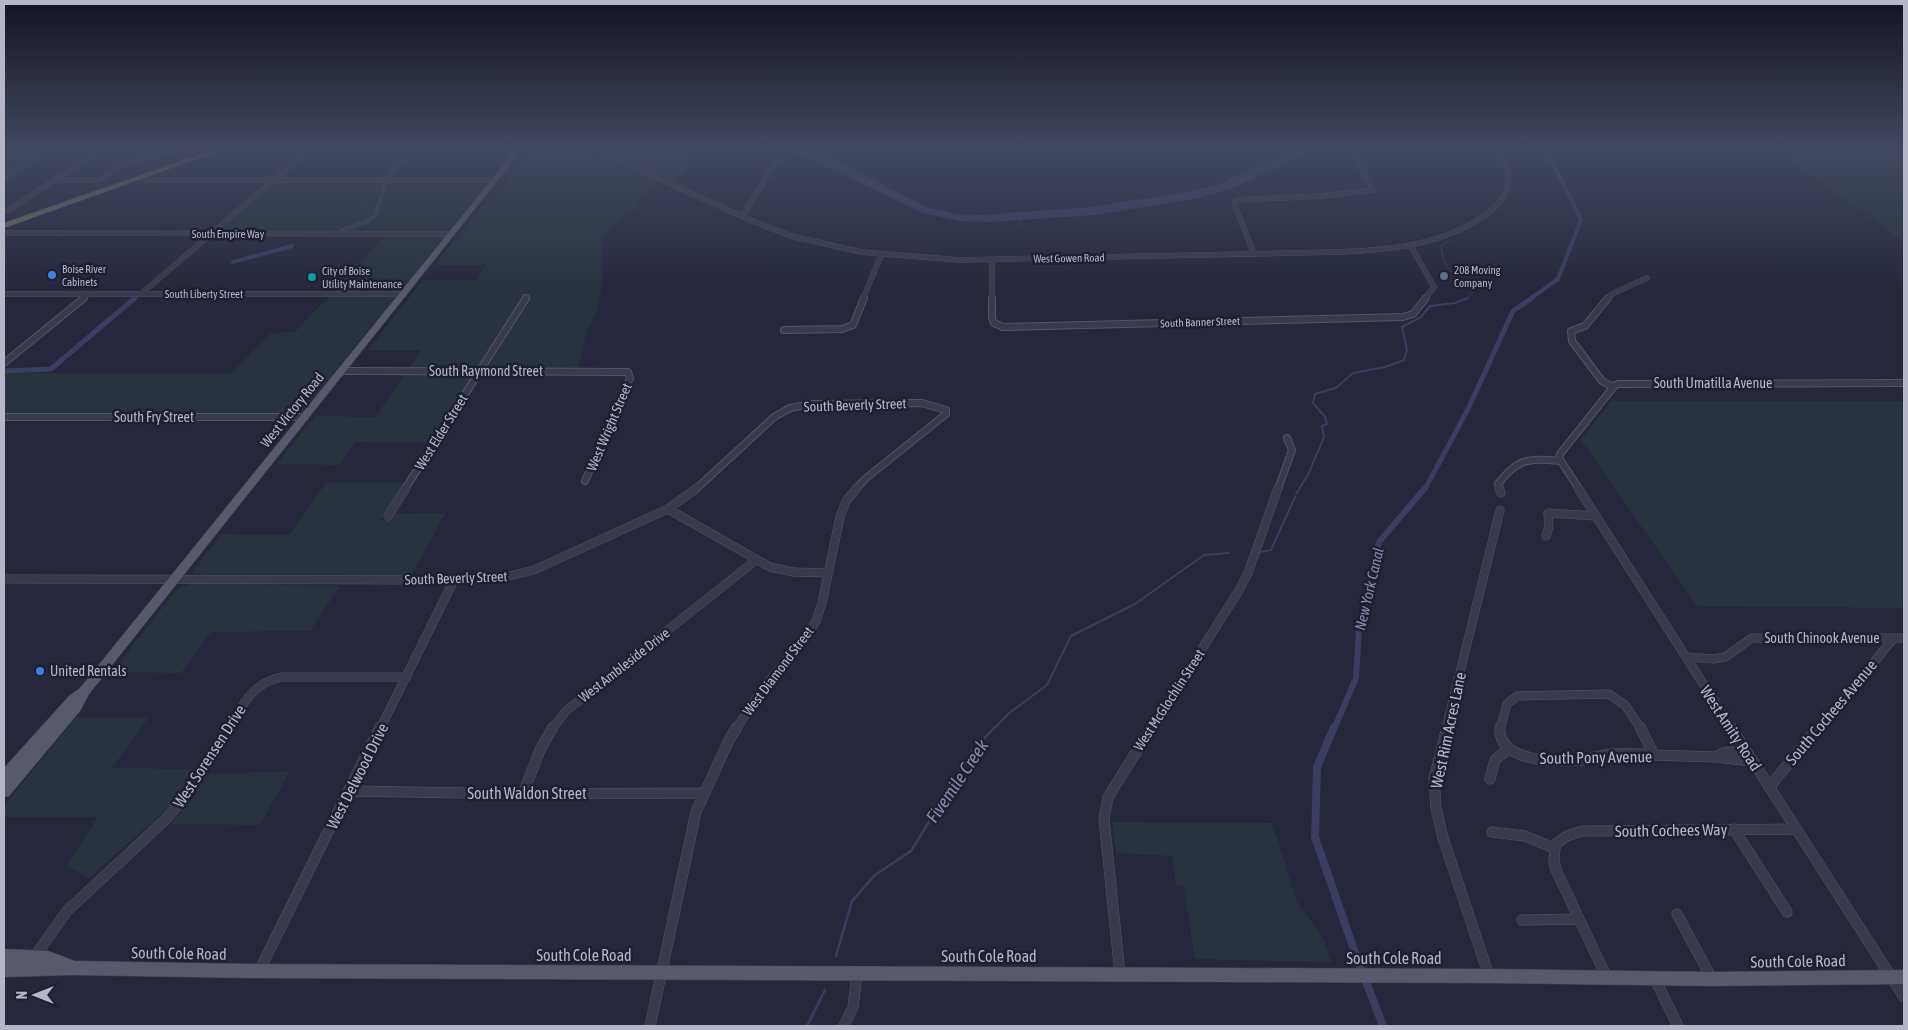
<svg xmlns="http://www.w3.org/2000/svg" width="1908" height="1030" viewBox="0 0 1908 1030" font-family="'Asap Condensed',sans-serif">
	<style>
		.green { fill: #28333d }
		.water { fill: #3b3d62 }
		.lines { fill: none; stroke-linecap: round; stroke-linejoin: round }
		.stream-far2 { stroke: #3b3d62; stroke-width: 1 }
		.stream-far1 { stroke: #3b3d62; stroke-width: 2 }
		.stream { stroke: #3b3d62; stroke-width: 2.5 }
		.canal-far3 { stroke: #3b3d62; stroke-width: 4 }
		.canal-far2 { stroke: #3b3d62; stroke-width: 5 }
		.canal-far1 { stroke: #3b3d62; stroke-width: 6 }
		.canal { stroke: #3b3d62; stroke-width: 8 }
		.minor-far3-casing { stroke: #555568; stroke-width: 5.5 }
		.minor-far2-casing { stroke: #555568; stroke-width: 8 }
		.minor-far1-casing { stroke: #555568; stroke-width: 9 }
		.minor-casing { stroke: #555568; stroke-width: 11 }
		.major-casing { stroke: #434356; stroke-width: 1 }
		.highway-casing { stroke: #424255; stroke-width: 1 }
		.minor-far3 { stroke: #3a3a4d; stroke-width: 5 }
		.minor-far2 { stroke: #3a3a4d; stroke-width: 6 }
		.minor-far1 { stroke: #3a3a4d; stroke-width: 8 }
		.minor { stroke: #3a3a4d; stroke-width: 10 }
		.major { fill: #58596c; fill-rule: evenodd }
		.highway { fill: #727257; fill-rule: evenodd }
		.shop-dot { fill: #3f7fe0; stroke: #1f1f32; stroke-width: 2 }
		.service-dot { fill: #5c6f8a; stroke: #1f1f32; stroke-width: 2 }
		.culture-dot { fill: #0f9aa8; stroke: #1f1f32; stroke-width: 2 }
		.labels { text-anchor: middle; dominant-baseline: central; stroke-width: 5; stroke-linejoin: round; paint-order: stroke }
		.far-street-label { font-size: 11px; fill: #b6b6c8; stroke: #1f1f32 }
		.far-poi-label { font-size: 11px; fill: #b6b6c8; stroke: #1f1f32; text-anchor: start }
		.street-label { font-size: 14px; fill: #b6b6c8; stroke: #1f1f32 }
		.poi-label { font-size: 14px; fill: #b6b6c8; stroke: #1f1f32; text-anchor: start }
		.water-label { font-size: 15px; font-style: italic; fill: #8689b2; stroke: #1f1f32 }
		.near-street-label { font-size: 16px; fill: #b6b6c8; stroke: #1f1f32 }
		.near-water-label { font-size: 18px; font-style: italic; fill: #8689b2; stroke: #1f1f32 }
	</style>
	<rect width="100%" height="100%" fill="#26273c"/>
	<path class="green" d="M538,147H575L661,185C651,191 637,197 637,210C623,218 608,226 602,241V287L596,314L587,330L578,368H488L529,296H524L480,368H409L421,350H368L423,280H476L486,265H435L483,205L489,203L533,150Z
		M598,147H680L684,149L701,147L683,174L674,182Z
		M1773,147H1904V242Z
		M276,182L486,183L447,232L220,231Z
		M385,235L444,236L400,292H335Z
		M330,297H395L299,415H4V373H232L270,333L295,332L310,315Z
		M406,373L474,374L429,443L356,442L339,465L277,464L315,416L375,417Z
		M1611,401H1904V608L1697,606L1581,440Z
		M326,483H405L380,520H388L392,514L446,513L411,575L196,574L192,572L222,534L289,535Z
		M193,583L340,586L310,631L211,632L181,673L112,672L178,588Z
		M76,717H149L112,768L197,769L178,799L89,878L66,866L98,817H4V806Z
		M290,771L260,825L171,824L190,803L208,774Z
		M1112,822L1272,823L1297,902L1323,938L1331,962L1195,959L1184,887L1176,885L1172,856L1116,853Z"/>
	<path class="water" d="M753,147H801L827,156L927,207L956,214L980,215L1092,207L1191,191L1216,185L1302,147H1321L1233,188L1194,199L1094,215L991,222L959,221L922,213L810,158L784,151Z"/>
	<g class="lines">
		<path class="stream-far2" d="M1019,221L1021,226
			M334,231L383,185L381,182
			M1450,240L1441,246C1442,268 1458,279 1475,290L1466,299
			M233,262L294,244"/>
		<path class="stream-far1" d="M1318,452L1324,437L1322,426L1327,424L1325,417L1313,403L1315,394L1336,388L1353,373L1385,367L1404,360L1407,350L1402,327L1421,317L1430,306L1455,303L1468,298
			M1296,494L1309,473L1317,453
			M1260,552L1271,550L1295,497
			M994,729L1008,714L1047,685L1071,636L1135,604L1204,555L1229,553"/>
		<path class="stream" d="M836,956L852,901L875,875L911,851L973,750L995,727
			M807,1026L825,990"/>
		<path class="canal-far3" d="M390,176L393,170L409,158
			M341,230L366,222L375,216L385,185
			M233,262L292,246
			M1530,299L1558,279L1581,220L1555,167L1542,147"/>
		<path class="canal-far2" d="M4,371L51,369L135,298
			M1425,489L1468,409L1513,311L1532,298"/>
		<path class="canal-far1" d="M1334,729L1356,678L1359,629L1379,542L1425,488"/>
		<path class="canal" d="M1334,727L1317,767L1315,837L1354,950L1383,1026"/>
		<g class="minor-far3-casing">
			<path id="minor-far3" d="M589,147L750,220L791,236L861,252L959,260L1338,252C1387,250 1437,246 1479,219C1492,211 1505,200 1508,184C1510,172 1503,158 1499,147
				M4,149L7,147
				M4,156L37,157
				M4,179L37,157
				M55,180H99L126,163L188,147
				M145,180H495
				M4,210H9L105,147
				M742,217L777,160
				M4,233L452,234
				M1410,245L1434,287L1425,299
				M1254,254L1234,203L1236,200L1320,196L1373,190L1349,147
				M992,260V299
				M4,294H404
				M141,294L312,147
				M82,299L88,294
				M525,299L526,297
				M863,299L881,255
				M1606,299L1614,293L1647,278"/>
		</g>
		<g class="minor-far2-casing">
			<path id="minor-far2" d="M992,298V318L994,323L1003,327L1403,317L1413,314L1426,298
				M1608,298L1585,326L1571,331L1572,341L1602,381L1613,387
				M784,330L842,329L853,325L864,298
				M4,363L84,298
				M343,371L628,372L630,378L585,481
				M4,417H305
				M405,489L526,298
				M696,489L774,417L790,408L812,404L922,403L946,410V414L865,479L856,489
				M1278,489L1292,450L1287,438
				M1500,489L1498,484C1518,458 1528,458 1560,461
				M1579,489L1559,458L1560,454L1615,385L1618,384L1904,383"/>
		</g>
		<g class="minor-far1-casing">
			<path id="minor-far1" d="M1499,488L1501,493
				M1578,488L1732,729
				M668,509L770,567L793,572L829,573
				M388,516L406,488
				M1546,536L1549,527L1548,513L1595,516
				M4,579L454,580L501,578L534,570L668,509L697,488
				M1686,657L1714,659L1725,657L1752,638H1904
				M228,729C244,704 250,685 281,677H407
				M380,729L454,580
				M552,729L566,711L756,560
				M736,729L763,688L806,637L816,621L822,603L840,517L846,501L857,488
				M1151,729L1238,592L1248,573L1278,488
				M1446,729L1500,510
				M1500,729L1507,704L1517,696L1609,694L1625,705L1641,729
				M1818,729L1894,638"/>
		</g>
		<g class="minor-casing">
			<path id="minor" d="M1447,727L1434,779L1436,808L1443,838L1489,976
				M1500,727C1497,763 1558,762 1582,760C1592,758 1602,755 1612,754C1626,753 1641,754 1654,755
				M1640,727L1654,755
				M1731,727L1904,997
				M1745,750L1723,753L1716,757L1753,761
				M1654,755L1716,757
				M1490,779L1495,760L1509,748
				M1769,787L1819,727
				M349,791L523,794L704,793
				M523,794L540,750L553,727
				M1734,829L1787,912
				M1492,832L1525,836L1554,848
				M1677,914L1712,979
				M1522,920L1579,919
				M35,956L67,911L166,819L187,794L229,727
				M259,971L380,727
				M1120,974L1104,819L1108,797L1152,727
				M1607,978L1556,870L1554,861L1555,848L1557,843L1567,836L1582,831L1795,829
				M1655,979L1678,1026
				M650,1026L696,812L729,740L737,727
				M844,1026L853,1007L857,974"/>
		</g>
		<g class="major-casing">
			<path id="major" d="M518,147H524L89,694L80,711L9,796L4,797V768L69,696L80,688Z
				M4,949L48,951L75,961L249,964L1489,969L1712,972L1904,970V984L1712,986L1489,983L249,978L73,975L4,977Z"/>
		</g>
		<g class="highway-casing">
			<path id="highway" d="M221,147H231L4,228V223Z"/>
		</g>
		<use href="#minor-far3" class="minor-far3"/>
		<use href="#minor-far2" class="minor-far2"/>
		<use href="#minor-far1" class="minor-far1"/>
		<use href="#minor" class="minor"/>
		<use href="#major" class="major"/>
		<use href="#highway" class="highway"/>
	</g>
	<linearGradient id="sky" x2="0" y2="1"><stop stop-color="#151521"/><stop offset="0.51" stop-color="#414761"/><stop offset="1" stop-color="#414761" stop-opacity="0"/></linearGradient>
	<rect width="1908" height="291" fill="url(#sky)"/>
	<g class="shop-dot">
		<circle cx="52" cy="275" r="5"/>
		<circle cx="40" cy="671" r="5"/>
	</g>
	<circle class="service-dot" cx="1444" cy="276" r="5"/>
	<circle class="culture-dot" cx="312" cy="277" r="5"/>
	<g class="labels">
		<g class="far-street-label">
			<text x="228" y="234">South Empire Way</text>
			<text transform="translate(1069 258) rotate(-1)">West Gowen Road</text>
			<text x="204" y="294">South Liberty Street</text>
			<text transform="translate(1200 322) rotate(-2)">South Banner Street</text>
		</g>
		<g class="far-poi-label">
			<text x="62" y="269">Boise River<tspan x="62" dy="13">Cabinets</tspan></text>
			<text x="1454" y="270">208 Moving<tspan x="1454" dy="13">Company</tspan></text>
			<text x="322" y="271">City of Boise<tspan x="322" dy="13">Utility Maintenance</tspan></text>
		</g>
		<g class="street-label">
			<text x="486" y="371">South Raymond Street</text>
			<text x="1713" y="383">South Umatilla Avenue</text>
			<text transform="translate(855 405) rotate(-2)">South Beverly Street</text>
			<text transform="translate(292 410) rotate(-51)">West Victory Road</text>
			<text x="154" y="417">South Fry Street</text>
			<text transform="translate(609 427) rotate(-67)">West Wright Street</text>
			<text transform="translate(441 432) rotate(-58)">West Elder Street</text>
			<text transform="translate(456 578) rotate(-2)">South Beverly Street</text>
			<text x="1822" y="638">South Chinook Avenue</text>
			<text transform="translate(624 665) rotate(-38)">West Ambleside Drive</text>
			<text transform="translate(778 671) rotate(-53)">West Diamond Street</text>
			<text transform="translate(1169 700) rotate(-57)">West McGlochlin Street</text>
		</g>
		<g class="poi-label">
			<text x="50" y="671">United Rentals</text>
		</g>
		<g class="water-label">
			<text transform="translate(1369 589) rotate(-77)">New York Canal</text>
		</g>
		<g class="near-street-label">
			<text transform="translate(1831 712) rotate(-50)">South Cochees Avenue</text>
			<text transform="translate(1731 728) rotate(57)">West Amity Road</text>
			<text transform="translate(1448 730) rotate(-78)">West Rim Acres Lane</text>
			<text transform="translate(209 756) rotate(-57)">West Sorensen Drive</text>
			<text transform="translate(1596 757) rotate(-1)">South Pony Avenue</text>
			<text transform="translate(357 776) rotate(-63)">West Delwood Drive</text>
			<text x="527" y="793">South Waldon Street</text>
			<text transform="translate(1671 830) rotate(-1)">South Cochees Way</text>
			<text transform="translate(179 953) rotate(1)">South Cole Road</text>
			<text x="584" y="955">South Cole Road</text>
			<text x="989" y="956">South Cole Road</text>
			<text x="1394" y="958">South Cole Road</text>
			<text transform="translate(1798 961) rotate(-1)">South Cole Road</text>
		</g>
		<g class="near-water-label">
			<text transform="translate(957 781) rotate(-56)">Fivemile Creek</text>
		</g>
	</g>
	<rect width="1908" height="1030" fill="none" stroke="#b6b6c8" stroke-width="10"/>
	<g transform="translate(35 995) rotate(270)" stroke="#1f1f32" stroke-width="4" paint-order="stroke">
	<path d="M0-4L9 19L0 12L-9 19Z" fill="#b6b6c8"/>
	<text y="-8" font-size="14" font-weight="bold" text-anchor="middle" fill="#b6b6c8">N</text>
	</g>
</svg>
